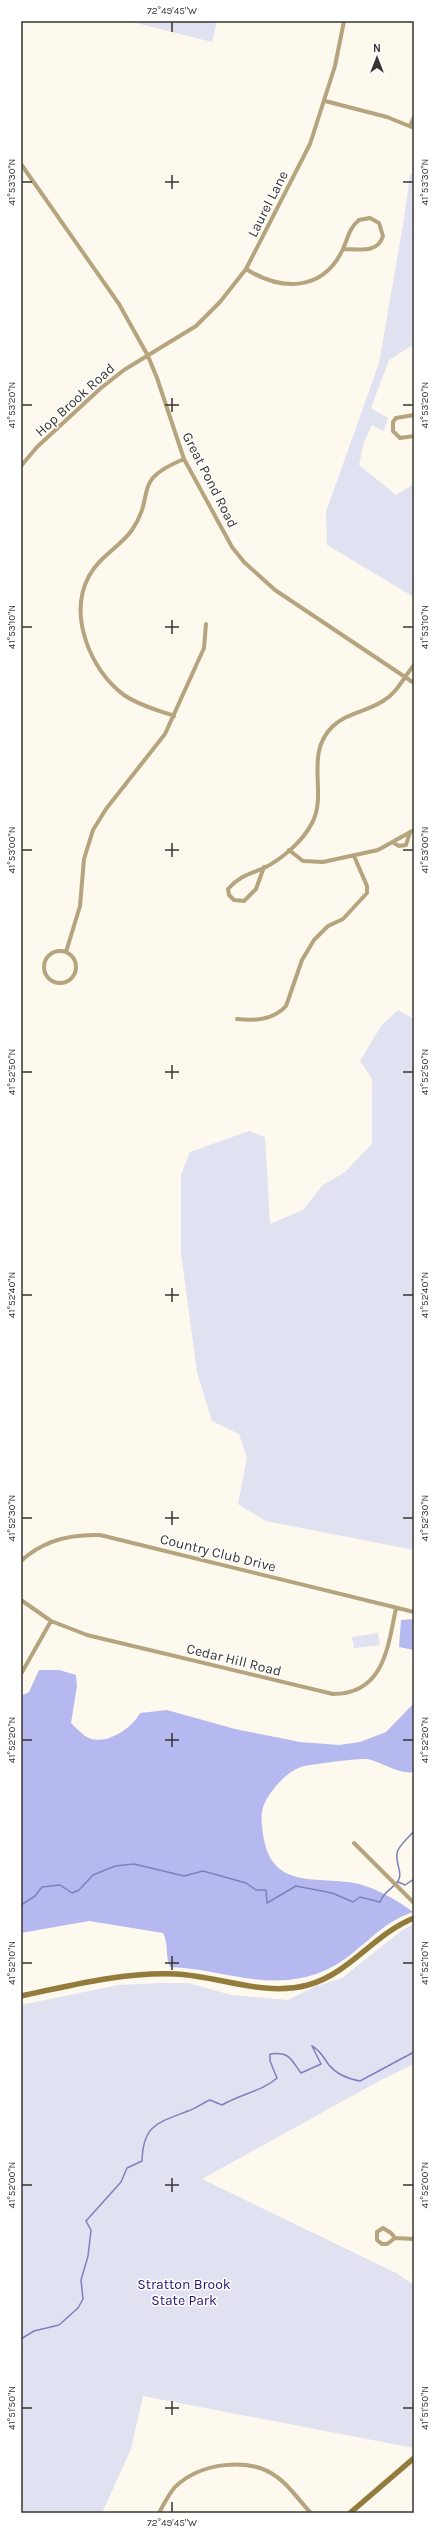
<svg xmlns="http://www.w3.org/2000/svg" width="435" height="2534" viewBox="0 0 435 2534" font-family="Karla,sans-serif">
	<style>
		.green { fill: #e0e1f1 }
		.forest { fill: #b6b9f0 }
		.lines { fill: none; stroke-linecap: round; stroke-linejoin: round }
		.stream { stroke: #7e80bd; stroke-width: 1.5 }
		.street { stroke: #b5a47d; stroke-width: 4 }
		.secondary { stroke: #937b3c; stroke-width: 5.5 }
		.ticks { fill: none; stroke: #363531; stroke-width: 1.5 }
		.labels { text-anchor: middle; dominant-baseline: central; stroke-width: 3; stroke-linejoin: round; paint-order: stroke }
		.street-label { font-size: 14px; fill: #363531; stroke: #fff }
		.park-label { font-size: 14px; fill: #291178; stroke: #fff }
		.neatline { fill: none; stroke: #363531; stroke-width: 1.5 }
		.ticks-label { font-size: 10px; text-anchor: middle; fill: #363531 }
	</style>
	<rect width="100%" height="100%" fill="#fdf9ee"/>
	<path class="green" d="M128,21H217L212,42Z
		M414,171V344L389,360L371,408L388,418L384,431L372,425L364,442L359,465L396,495L414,484V597L327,545L326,512L379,363L403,225L410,175Z
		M398,1010L414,1019V1550L266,1521L238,1504L247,1458L239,1434L212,1421L197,1372L181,1253V1175L190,1152L249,1131L265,1137L270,1224L303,1210L323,1185L345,1172L372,1144V1079L360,1061L381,1026Z
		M378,1633L380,1645L354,1648L352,1637Z
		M414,1924V2064L379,2081L202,2179L396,2273L414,2285V2448L143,2396L131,2449L102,2513H21V2005L118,1985L161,1983H188L231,1995L288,2000L314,1987L342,1978L401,1931Z"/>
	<path class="forest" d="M414,1619V1650L399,1647L401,1620Z
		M39,1670H59L76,1675L77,1686L71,1723C75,1727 80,1732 85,1736C103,1748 132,1729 140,1713L167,1710L235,1729L300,1742L339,1745L360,1742L386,1732L414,1703V1772C400,1775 382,1762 367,1759C359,1758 314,1764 304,1766C289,1770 276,1784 268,1797C260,1809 261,1820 263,1834C271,1892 318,1875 359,1884C378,1889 397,1900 413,1912C377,1924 360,1954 328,1969C272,1995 225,1969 170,1967C165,1956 169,1945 163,1933L89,1921L21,1933V1696L29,1692Z"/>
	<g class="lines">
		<path class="stream" d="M398,1882L405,1885L414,1879
			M21,1905L35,1896L42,1887L60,1885L72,1893L79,1890L93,1875L115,1866L134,1864L184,1876L203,1871L246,1883L256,1890H266L267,1903L296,1886L332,1893L353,1902L360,1897L380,1902C384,1891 393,1889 398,1881C404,1873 393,1860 398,1850C401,1844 409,1837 414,1831
			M21,2339L34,2331L59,2325L78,2308L83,2299L81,2280L88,2256L91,2230L86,2221L121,2182L127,2168L142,2161C143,2125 157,2123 188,2111C196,2109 202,2103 210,2100L222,2105C240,2094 263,2091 277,2078L270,2061V2054C290,2051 291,2060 301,2073L321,2064L312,2046C320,2050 324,2058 329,2065C337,2075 349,2079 360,2081L414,2052"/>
		<path class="street" d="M325,101L387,117L414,128
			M410,126L414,117
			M21,164L119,304L148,356L157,378L184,459L232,547L244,562L275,590L414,683
			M246,269C281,291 323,292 343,249C348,238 349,228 359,220L370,218L379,223L383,236C378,254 358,249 343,249
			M414,415L396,418L393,422V431L400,438L414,436
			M21,466L37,447L101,388L124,370L196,326L220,302L246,269L310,144L335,66L344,21
			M174,716C157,710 138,705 124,695C90,670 68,615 89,576C100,556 120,547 132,530C157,493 130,481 184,459
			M394,843L399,846L406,845L410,832
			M289,850L303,861L323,862L378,850L414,830
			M264,867L256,889L244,901L234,900L229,895L228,889C238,877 249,874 264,868C282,859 303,841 312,823C328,794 304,755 332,727C346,713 366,712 383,701C397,693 404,677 414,665
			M44 967a16 16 0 1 1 32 0a16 16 0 1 1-32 0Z
			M66,952L80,906L84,859L93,830L106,809L165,734L204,648L206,624
			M237,1019C255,1021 273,1020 286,1006L302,960L314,940L328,926L343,919L367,893V886L354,856
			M21,1561C43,1540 71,1534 100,1535L414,1612
			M21,1600L51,1621L87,1635L333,1694C384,1694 388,1647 396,1608
			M21,1674L51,1621
			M354,1843L414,1903
			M395,2238L387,2244H382L377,2240V2232L383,2228L391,2233L395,2238L414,2239
			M159,2513C164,2504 168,2495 175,2487C200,2463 249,2456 277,2477C290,2486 300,2502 311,2513"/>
		<path class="secondary" d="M21,1996C72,1985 123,1972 176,1974C220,1976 263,1997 308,1985C349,1974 374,1934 414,1918
			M350,2513L414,2458"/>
	</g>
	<path class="ticks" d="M172,22V32M172,175V189M22,182H32M165,182H179M403,182H413M172,398V412M22,405H32M165,405H179M403,405H413M172,620V634M22,627H32M165,627H179M403,627H413M172,843V857M22,850H32M165,850H179M403,850H413M172,1065V1079M22,1072H32M165,1072H179M403,1072H413M172,1288V1302M22,1295H32M165,1295H179M403,1295H413M172,1511V1525M22,1518H32M165,1518H179M403,1518H413M172,1733V1747M22,1740H32M165,1740H179M403,1740H413M172,1956V1970M22,1963H32M165,1963H179M403,1963H413M172,2178V2192M22,2185H32M165,2185H179M403,2185H413M172,2401V2415M22,2408H32M165,2408H179M403,2408H413M172,2502V2512"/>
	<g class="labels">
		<g class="street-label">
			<text transform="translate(268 204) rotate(-63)">Laurel Lane</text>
			<text transform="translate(75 400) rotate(-42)">Hop Brook Road</text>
			<text transform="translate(210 480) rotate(63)">Great Pond Road</text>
			<text transform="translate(218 1553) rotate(14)">Country Club Drive</text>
			<text transform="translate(234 1660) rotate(14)">Cedar Hill Road</text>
		</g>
		<g class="park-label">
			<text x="184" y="2284">Stratton Brook<tspan x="184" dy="16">State Park</tspan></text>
		</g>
	</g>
	<rect width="435" height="2534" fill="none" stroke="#ffffff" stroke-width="44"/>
	<g transform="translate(377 58)" stroke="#ffffff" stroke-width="3" paint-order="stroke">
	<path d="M0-3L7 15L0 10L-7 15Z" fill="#363531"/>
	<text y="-6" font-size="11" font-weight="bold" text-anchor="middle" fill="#363531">N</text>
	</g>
	<rect x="22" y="22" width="391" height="2490" class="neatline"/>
	<g class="ticks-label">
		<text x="172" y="14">72°49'45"W</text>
		<text transform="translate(11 182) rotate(-90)" y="4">41°53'30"N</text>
		<text transform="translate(424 182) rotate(-90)" y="4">41°53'30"N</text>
		<text transform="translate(11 405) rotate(-90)" y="4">41°53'20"N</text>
		<text transform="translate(424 405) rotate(-90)" y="4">41°53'20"N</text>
		<text transform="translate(11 627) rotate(-90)" y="4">41°53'10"N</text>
		<text transform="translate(424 627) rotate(-90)" y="4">41°53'10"N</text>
		<text transform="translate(11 850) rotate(-90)" y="4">41°53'00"N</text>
		<text transform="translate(424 850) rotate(-90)" y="4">41°53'00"N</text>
		<text transform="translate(11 1072) rotate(-90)" y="4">41°52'50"N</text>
		<text transform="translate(424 1072) rotate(-90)" y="4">41°52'50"N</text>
		<text transform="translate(11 1295) rotate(-90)" y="4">41°52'40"N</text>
		<text transform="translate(424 1295) rotate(-90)" y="4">41°52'40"N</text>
		<text transform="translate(11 1518) rotate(-90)" y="4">41°52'30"N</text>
		<text transform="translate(424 1518) rotate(-90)" y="4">41°52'30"N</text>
		<text transform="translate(11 1740) rotate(-90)" y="4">41°52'20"N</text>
		<text transform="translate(424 1740) rotate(-90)" y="4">41°52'20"N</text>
		<text transform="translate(11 1963) rotate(-90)" y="4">41°52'10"N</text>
		<text transform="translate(424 1963) rotate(-90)" y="4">41°52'10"N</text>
		<text transform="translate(11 2185) rotate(-90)" y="4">41°52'00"N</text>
		<text transform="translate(424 2185) rotate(-90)" y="4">41°52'00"N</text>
		<text transform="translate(11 2408) rotate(-90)" y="4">41°51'50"N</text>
		<text transform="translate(424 2408) rotate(-90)" y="4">41°51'50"N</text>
		<text x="172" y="2526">72°49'45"W</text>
	</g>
</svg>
